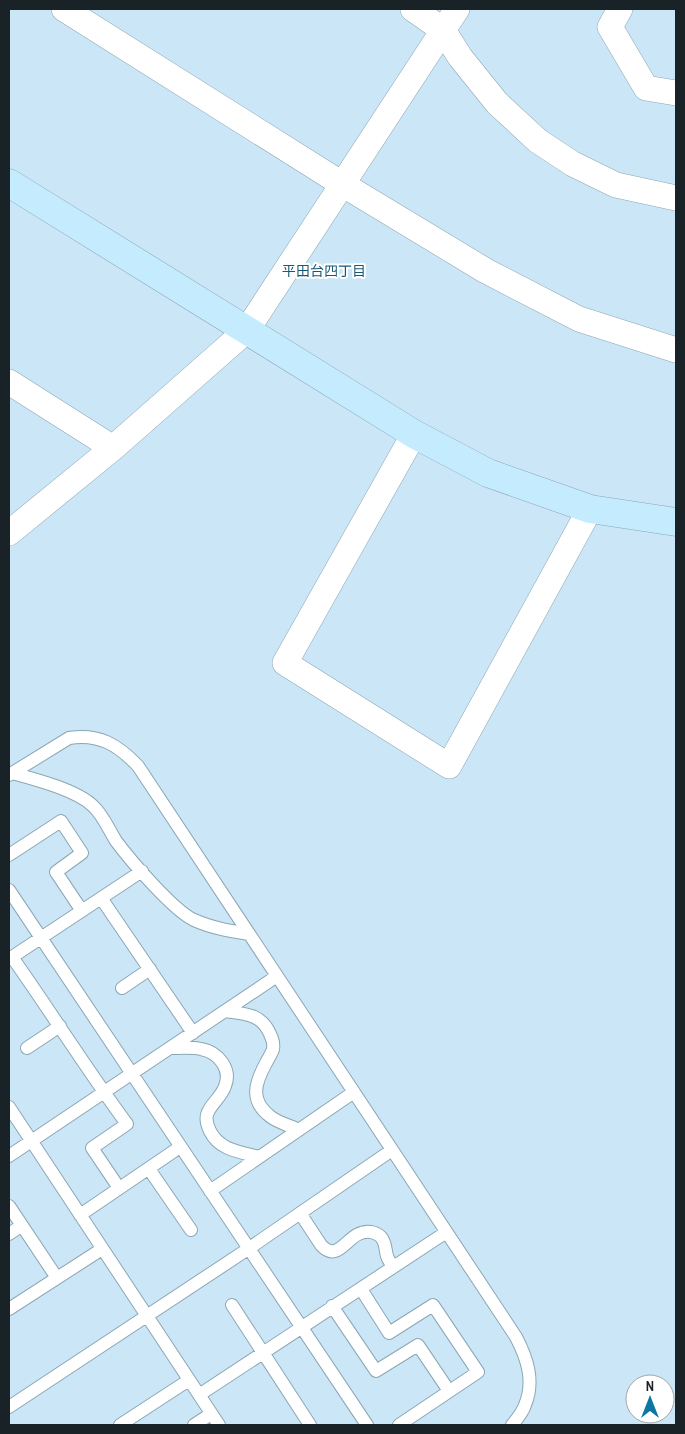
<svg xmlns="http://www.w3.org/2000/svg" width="685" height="1434" viewBox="0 0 685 1434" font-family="'Archivo Narrow','Noto Sans JP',sans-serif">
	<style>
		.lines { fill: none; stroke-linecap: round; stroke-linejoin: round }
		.lane-casing { stroke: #8ca6b4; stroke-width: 14 }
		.street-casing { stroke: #8ca6b4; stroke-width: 26 }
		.secondary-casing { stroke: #8ca6b4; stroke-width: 29 }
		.lane { stroke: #fff; stroke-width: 12 }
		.street { stroke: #fff; stroke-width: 25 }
		.secondary { stroke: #c5ecfe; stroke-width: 28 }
		.labels { text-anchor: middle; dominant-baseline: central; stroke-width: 4; stroke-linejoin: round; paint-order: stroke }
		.neighbourhood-label { font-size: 14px; fill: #165977; stroke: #fff }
	</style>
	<rect width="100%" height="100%" fill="#cbe6f6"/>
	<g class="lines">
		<g class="lane-casing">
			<path id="lane" d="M12,773C34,779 77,790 93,806C103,815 109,830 116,841C130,860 174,911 194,920C212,928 230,931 249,934
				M9,775L69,738C99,733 118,745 138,766L516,1337C527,1358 535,1381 525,1405C523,1412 517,1419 512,1425
				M9,855L61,821L82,853L56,872L82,911
				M9,890L367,1425
				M101,898L193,1033
				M12,957C51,1012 87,1070 127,1124L92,1148L119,1188
				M9,959L142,871
				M122,988L150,969
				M225,1011C244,1014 261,1013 270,1034C272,1038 274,1044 273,1049C272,1053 268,1059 266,1063C255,1083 249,1101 271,1117C279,1123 291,1126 299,1130
				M27,1048L60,1026
				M170,1048C180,1048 192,1047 201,1049C218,1052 232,1069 225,1086C222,1096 212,1103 208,1112C205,1118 207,1125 210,1131C219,1150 240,1152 259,1157
				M9,1107L219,1425
				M9,1156L277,976
				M149,1169L191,1230
				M210,1191L354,1092
				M9,1206L57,1278
				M300,1213L321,1245C340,1266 348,1228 371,1232C376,1233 378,1234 381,1237C386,1243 385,1249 387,1256C388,1260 391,1263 393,1267
				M80,1215L180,1147
				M9,1234L21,1226
				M361,1289L389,1333L433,1305L478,1372L399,1425
				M232,1305L310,1425
				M332,1306L376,1371L418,1345L449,1391
				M9,1309L102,1249
				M199,1395L445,1233
				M9,1407L248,1249L392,1150
				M120,1425L189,1380
				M194,1425L211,1414"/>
		</g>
		<g class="street-casing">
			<path id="street" d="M64,9L342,184L486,271L579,319L676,350
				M413,9L443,30L460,57L497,103L538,141L573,164L616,185L676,198
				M620,9L610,27L646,88L676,93
				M9,382L113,448
				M414,434L285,663L449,766L590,509
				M9,533L113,448L247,330L457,9"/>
		</g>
		<g class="secondary-casing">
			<path id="secondary" d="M9,183L414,434L488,473L590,509L676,522"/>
		</g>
		<use href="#lane" class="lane"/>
		<use href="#street" class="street"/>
		<use href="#secondary" class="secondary"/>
	</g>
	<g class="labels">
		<g class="neighbourhood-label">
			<text x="324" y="271">平田台四丁目</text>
		</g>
	</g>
	<rect width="685" height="1434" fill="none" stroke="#182227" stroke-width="20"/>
	<g transform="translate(650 1399)"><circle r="24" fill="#ffffff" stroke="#a3a7a9"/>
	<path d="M0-4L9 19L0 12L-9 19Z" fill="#0a78a2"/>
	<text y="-8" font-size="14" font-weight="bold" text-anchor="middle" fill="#182227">N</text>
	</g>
</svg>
